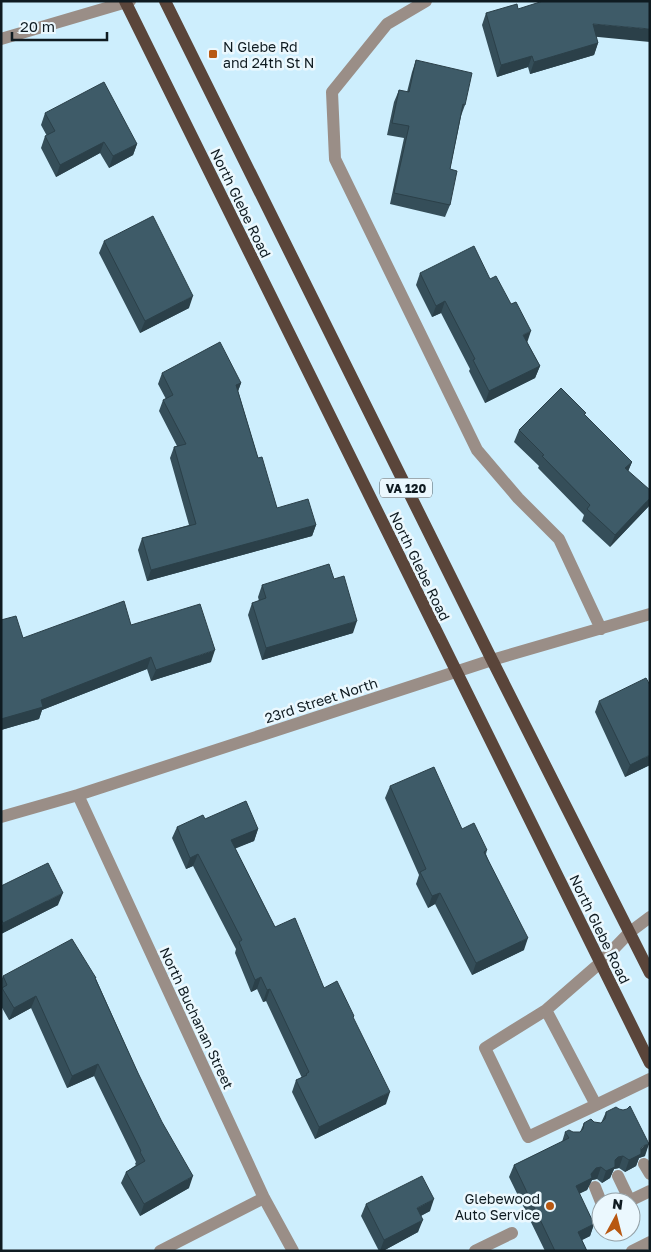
<svg xmlns="http://www.w3.org/2000/svg" width="651" height="1252" viewBox="0 0 651 1252" font-family="'Golos Text',sans-serif">
	<style>
		.lines { fill: none; stroke-linecap: round; stroke-linejoin: round }
		.service { stroke: #9a8e87; stroke-width: 12 }
		.minor { stroke: #9a8e87; stroke-width: 12 }
		.primary { stroke: #5a453a; stroke-width: 12 }
		.wall { fill: #354e59 }
		.shaded-wall { fill: #2b4049 }
		.building { fill: #3e5b68; stroke: #2b4049 }
		.poi-dot { fill: #b85812; stroke: #ebf8fe; stroke-width: 2 }
		.labels { text-anchor: middle; dominant-baseline: central; stroke-width: 5; stroke-linejoin: round; paint-order: stroke }
		.shield { fill: #ebf8fe; stroke: #515d63; stroke-width: 1 }
		.shield-label { font-size: 12px; font-weight: bold; fill: #0f1b21 }
		.poi-label { font-size: 14px; fill: #0f1b21; stroke: #ebf8fe; text-anchor: start }
		.street-label { font-size: 14px; fill: #0f1b21; stroke: #ebf8fe }
	</style>
	<rect width="100%" height="100%" fill="#cdeefd"/>
	<g class="lines">
		<path class="service" d="M650,917L630,932L600,963L546,1010L596,1105L650,1079
			M546,1010L485,1048L528,1137L596,1105
			M644,1164L650,1174
			M618,1176L630,1201
			M595,1187L601,1202
			M627,1202L650,1191
			M475,1251L512,1233
			M632,1251L650,1242"/>
		<path class="minor" d="M426,1L387,24L332,92L335,159L477,450L518,498L559,539L601,629
			M1,39L130,1
			M78,795L264,1198L293,1251
			M1,817L78,795L492,660L650,614
			M160,1251L264,1198"/>
		<path class="primary" d="M125,1L650,1063
			M165,1L492,660L650,973"/>
	</g>
	<path class="wall" d="M518,9L596,37L598,43L594,55L530,74L528,67L497,77L482,25L486,13Z
		M416,60L465,105L461,116L450,169V205L445,217L390,204L404,138L387,135L394,102L399,90L407,92L412,72Z
		M45,113L137,144L133,155L109,168L100,153L56,177L41,148L45,136H47L41,125Z
		M104,241L189,308L140,333L99,253Z
		M420,273L490,279L527,342L540,366L535,378L485,403L469,371L470,369L441,313L432,317L416,285Z
		M162,373L241,383L238,391L258,458L277,508L316,525L312,536L147,581L138,550L142,538L189,525L170,458L174,447L177,446L159,411L163,400L166,399L158,384Z
		M585,415L632,462L628,471L649,506L610,547L582,521L584,515L538,468L539,466L514,442L519,430Z
		M334,579L353,633L262,660L248,615L252,603L259,601L258,597L262,585Z
		M1,620L23,638L131,625L211,662L151,681L147,669L42,710L39,719L1,730Z
		M599,701L650,765L625,777L595,712Z
		M390,786L462,829L487,850L486,854L524,950L472,975L435,904L428,908L416,884L419,875L385,798Z
		M205,819L258,829L254,841L235,848L275,927L324,988L353,1018L386,1104L315,1139L292,1092L296,1080L302,1078L266,1001L263,1002L257,989L251,992L235,953L236,949L193,866L186,869L172,838L177,827Z
		M1,886L58,905L1,934Z
		M3,976L96,979L189,1188L140,1216L121,1183L126,1172L136,1165L135,1164L136,1162L94,1076L67,1088L31,1008L9,1020L1,1006V980Z
		M606,1112L645,1156L639,1158L636,1166L625,1172L619,1168L614,1169L610,1178L602,1183L597,1179L592,1180L587,1190L579,1194L594,1224L590,1236L582,1240L587,1251H545L509,1177L514,1165L562,1142L565,1132H580L584,1123H601Z
		M366,1204L430,1211L421,1216L418,1232L383,1251H379L361,1216Z"/>
	<path class="shaded-wall" d="M593,24L650,29V42L588,36Z
		M598,43L594,55L530,74L534,62Z
		M532,56L528,67L497,77L501,65Z
		M104,142L100,153L56,177L60,165Z
		M137,144L133,155L109,168L113,156Z
		M193,296L189,308L140,333L145,321Z
		M445,301L441,313L432,317L436,306Z
		M531,331L527,343L523,335Z
		M540,366L535,378L485,403L489,391Z
		M241,383L237,394L236,385Z
		M632,462L627,474L625,468Z
		M650,498L649,506L610,547L615,535Z
		M316,525L312,536L147,581L151,570Z
		M357,621L353,633L262,660L266,648Z
		M215,650L211,662L151,681L156,670Z
		M151,657L147,669L42,710L39,719L1,730V719L41,700Z
		M650,755V765L625,777L630,765Z
		M258,829L254,841L227,852L231,840Z
		M198,854L193,866L186,869L190,858Z
		M63,893L58,905L1,934V929L3,923Z
		M440,893L435,904L428,908L432,896Z
		M528,938L524,950L472,975L476,963Z
		M261,977L257,989L251,992L255,980Z
		M270,989L266,1001L263,1002L267,990Z
		M36,996L31,1008L9,1020L14,1008Z
		M98,1064L94,1076L67,1088L72,1076Z
		M390,1092L386,1104L315,1139L319,1127Z
		M649,1144L645,1156L639,1158L636,1166L625,1172L629,1160L645,1145Z
		M623,1156L619,1168L614,1169L610,1178L602,1183L606,1171L618,1157Z
		M601,1167L597,1179L592,1180L587,1190L571,1197L576,1186L591,1174L596,1168Z
		M193,1176L189,1188L140,1216L144,1204Z
		M434,1199L430,1211L412,1220L417,1208Z
		M423,1220L418,1232L383,1251H380L384,1240Z
		M594,1224L590,1236L574,1244L578,1232Z"/>
	<path class="building" d="M543,1H650V29L593,24L598,43L534,62L532,56L501,65L486,13L517,4L518,9Z
		M416,60L472,73L465,105L463,104L450,169L457,171L450,205L394,193L409,126L392,123L399,90L409,92Z
		M104,82L137,144L113,156L104,142L60,165L45,136L55,131L45,113Z
		M153,216L193,296L145,321L104,241Z
		M474,246L490,279L496,276L511,304L516,302L531,331L523,335L540,366L489,391L473,360L475,359L445,301L436,306L420,273Z
		M220,342L241,383L236,385L258,458L262,457L277,508L308,499L316,525L151,570L142,538L196,524L174,447L186,444L163,400L173,395L162,373Z
		M561,388L586,413L584,414L632,462L625,468L650,490V498L615,535L587,509L590,505L542,456L544,455L519,430Z
		M329,564L334,579L344,576L357,621L266,648L252,603L266,598L262,585Z
		M124,601L131,625L200,604L215,650L156,670L151,657L41,700L43,707L1,719V620L16,616L23,638Z
		M646,678L650,685V755L630,765L599,701Z
		M434,767L462,829L474,823L487,850L484,852L528,938L476,963L440,893L432,896L420,872L426,869L390,786Z
		M246,801L258,829L231,840L275,927L295,918L324,988L337,981L354,1016L353,1017L390,1092L319,1127L296,1080L307,1075L306,1074L309,1072L270,989L267,990L261,977L255,980L239,942L242,940L198,854L190,858L177,827L203,815L205,819Z
		M48,863L63,893L3,923L1,919V886Z
		M72,939L96,978H95L138,1073L162,1122L193,1176L144,1204L126,1172L145,1161L140,1152L141,1151L98,1064L72,1076L36,996L14,1008L2,988L7,985L3,976Z
		M630,1106L649,1144L645,1145L641,1148V1154L629,1160L623,1156L618,1157L615,1160V1167L606,1171L601,1167L596,1168L591,1174L592,1178L576,1186L594,1224L578,1232L587,1251H555L514,1165L569,1138L565,1132L569,1130L573,1132H580L583,1129L584,1123L591,1119L594,1122L601,1123L605,1119L606,1115V1112L616,1107L619,1109L623,1110L627,1109Z
		M422,1176L434,1199L417,1208L423,1220L384,1240L366,1204Z"/>
	<g class="poi-dot">
		<rect x="208" y="49" width="10" height="10" rx="2.5"/>
		<circle cx="550" cy="1206" r="5"/>
	</g>
	<g class="labels">
		<rect class="shield" x="380" y="478.5" width="52" height="19" rx="4"/>
		<g class="shield-label">
			<text x="406" y="488">VA 120</text>
		</g>
		<g class="poi-label">
			<text x="223" y="46">N Glebe Rd<tspan x="223" dy="16">and 24th St N</tspan></text>
			<text x="540" y="1198" text-anchor="end">Glebewood<tspan x="540" dy="16">Auto Service</tspan></text>
		</g>
		<g class="street-label">
			<text transform="translate(241 203) rotate(64)">North Glebe Road</text>
			<text transform="translate(420 566) rotate(64)">North Glebe Road</text>
			<text transform="translate(321 700) rotate(-18)">23rd Street North</text>
			<text transform="translate(600 929) rotate(64)">North Glebe Road</text>
			<text transform="translate(197 1018) rotate(65)">North Buchanan Street</text>
		</g>
	</g>
	<rect width="651" height="1252" fill="none" stroke="#0f1b21" stroke-width="5"/>
	<g transform="translate(616 1217) rotate(7)"><circle r="24" fill="#ebf8fe" stroke="#93a0a6"/>
	<path d="M0-4L9 19L0 12L-9 19Z" fill="#b85812"/>
	<text y="-8" font-size="14" font-weight="bold" text-anchor="middle" fill="#0f1b21">N</text>
	</g>
	<path d="M12 32v8h95v-8" fill="none" stroke="#0f1b21" stroke-width="2.5"/>
	<text x="20" y="32" font-size="15" fill="#0f1b21" stroke="#ebf8fe" stroke-width="4" paint-order="stroke">20 m</text>
</svg>
